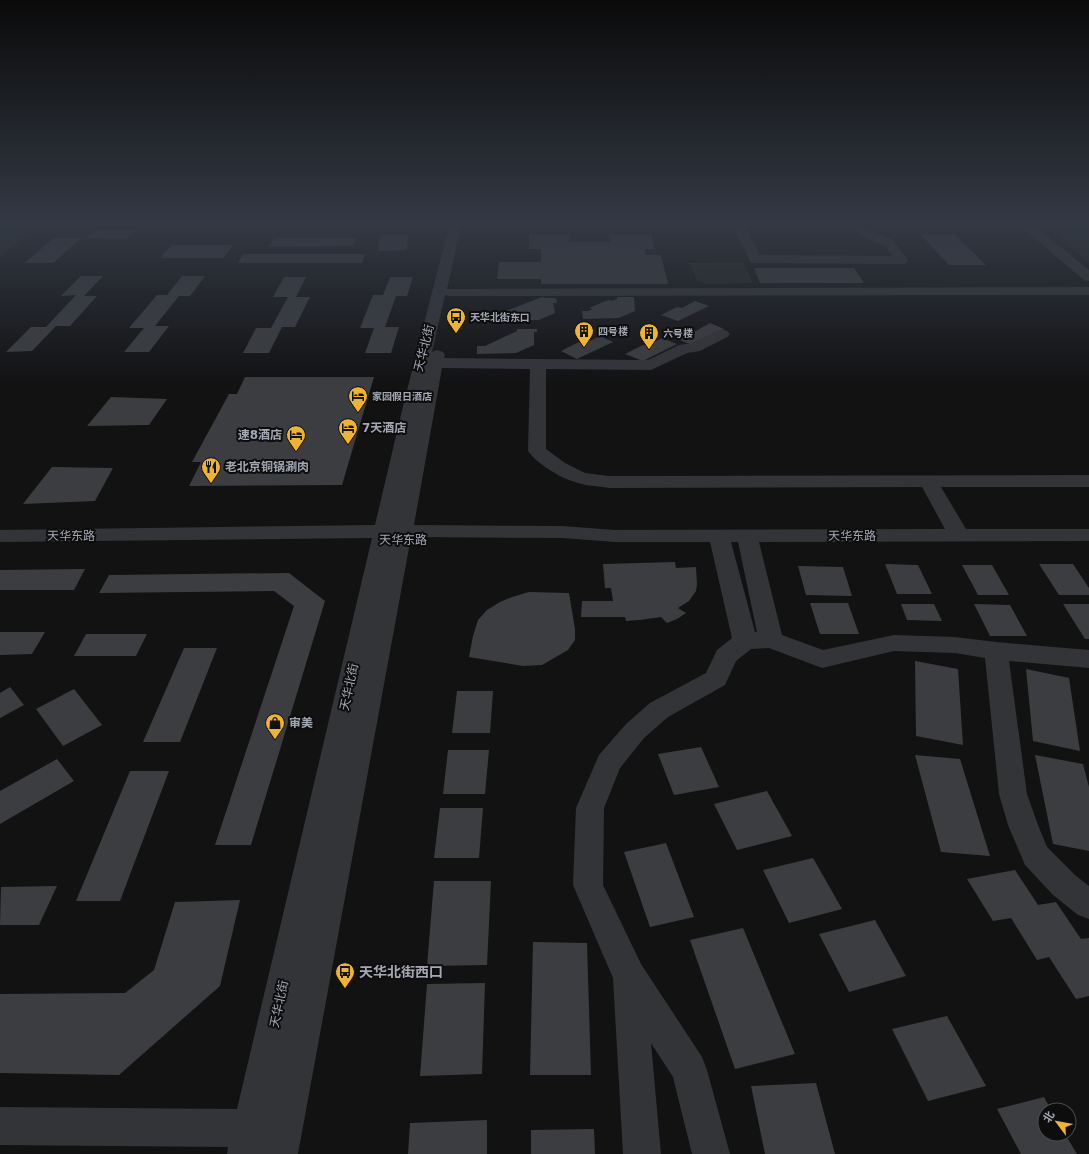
<svg xmlns="http://www.w3.org/2000/svg" width="1089" height="1154" viewBox="0 0 1089 1154" font-family="'DejaVu Sans','Noto Sans SC',sans-serif">
	<style>
		.green { fill: #1e261f }
		.building { fill: #3c3d40 }
		.lines { fill: none; stroke-linecap: round; stroke-linejoin: round }
		.minor { fill: #333438; fill-rule: evenodd }
		.labels { text-anchor: middle; dominant-baseline: central; stroke-width: 4; stroke-linejoin: round; paint-order: stroke }
		.far-poi-label { font-size: 10px; font-weight: bold; fill: #a3a8b4; stroke: #0d0d0e; text-anchor: start }
		.street-label { font-size: 12px; fill: #a3a8b4; stroke: #0d0d0e }
		.poi-label { font-size: 12px; font-weight: bold; fill: #a3a8b4; stroke: #0d0d0e; text-anchor: start }
		.near-poi-label { font-size: 14px; font-weight: bold; fill: #a3a8b4; stroke: #0d0d0e; text-anchor: start }
	</style>
	<rect width="100%" height="100%" fill="#121213"/>
	<path class="green" d="M1059,225H1089V263L1051,231Z
		M0,226H41L0,257Z
		M743,262L753,283L706,284L697,281L690,263Z"/>
	<path class="building" d="M94,231H135L127,239L85,238Z
		M408,234L407,250L378,251L380,235Z
		M529,234H569V242H611L609,234H651L654,249H644L646,255H661L668,284H541V279H497L499,262H541V249H529Z
		M920,234H954L986,265H949Z
		M54,238H81L53,263H24Z
		M274,238H356L353,246L269,247Z
		M172,245H233L223,258H160Z
		M243,254H365L362,263H238Z
		M754,268H854L864,283H760Z
		M81,276H103L84,296H97L70,326H56L32,351L6,352L31,327H46L76,295L61,296Z
		M182,276H205L190,296H179L155,326H169L149,352H124L144,328H129L157,295H167Z
		M284,277H306L296,297H310L295,327H282L269,353H243L256,328H271L288,297H273Z
		M390,277H413L407,296H396L385,327H399L391,353H365L374,328H360L373,295H383Z
		M542,297L546,298H556L557,303H553L555,313L539,320H516V322L500,321L502,317L496,315Z
		M617,297H634L635,311L619,318L583,319L582,311H588L593,309L589,308L608,300L612,301L617,299Z
		M695,301L709,306L678,321L661,315L677,307L682,308Z
		M710,323L724,329L692,345L675,338L691,329L696,331Z
		M517,329H537V332H534V345L516,353L477,354V346H485L517,331Z
		M600,336L613,342L577,359L561,351L579,342L584,344Z
		M662,338L677,344L643,361L625,354L643,345L647,346Z
		M245,377H374L342,485L189,486L201,462H192L229,394H237Z
		M111,397L167,399L149,425L87,426Z
		M52,467L113,468L95,501L23,504Z
		M675,562L676,568L696,567L697,584L696,591L689,601L678,608L686,613L677,619L667,623L661,617L640,620L626,621L625,617H581L582,601H613L611,588H605L603,564Z
		M885,564L918,565L932,594H897Z
		M1039,564H1073L1089,588V595H1059Z
		M962,565H992L1009,595H978Z
		M798,566L843,567L852,596L806,595Z
		M85,569L74,590H0V570Z
		M289,573L325,601L251,845H215L294,606L274,591L99,593L109,575Z
		M529,592L569,593L575,629V640L568,650L542,665L523,666L469,657L473,636L478,620L487,610L500,602L512,597Z
		M810,603H848L859,634H820Z
		M901,604H934L942,621L907,620Z
		M974,604L1010,605L1027,636H990Z
		M1063,604H1089V639H1085Z
		M0,632H45L32,654L0,655Z
		M86,634H147L136,656H74Z
		M184,648H217L180,742H143Z
		M915,661L958,669L963,745L916,736Z
		M1026,669L1069,678L1080,751L1033,741Z
		M10,687L24,705L0,718V693Z
		M74,689L102,725L63,746L36,709Z
		M457,691H493L490,733H452Z
		M701,747L719,787L674,795L658,754Z
		M448,750H489L485,794H443Z
		M915,755L960,759L990,856L941,852Z
		M1035,755L1083,764L1089,787V851L1053,844Z
		M57,759L74,781L0,824V791Z
		M130,771H169L120,901H76Z
		M767,791L792,836L737,850L714,804Z
		M440,808H483L479,858H434Z
		M666,843L694,917L650,927L624,852Z
		M813,858L842,909L789,923L763,870Z
		M1015,870L1038,905L1056,902L1081,939L1089,938V996L1076,999L1049,957L1037,960L1011,918L993,921L967,879Z
		M434,881H491L487,965L427,966Z
		M57,886L39,925H0L1,887Z
		M240,900L220,986L119,1075L0,1073V994L125,993L154,970L175,902Z
		M875,920L906,976L849,992L819,934Z
		M743,928L795,1054L735,1069L690,940Z
		M533,942L587,943L591,1075H530Z
		M485,983L482,1074L420,1076L427,984Z
		M947,1016L986,1086L928,1101L892,1029Z
		M816,1083L835,1154H765L751,1086Z
		M1044,1097L1051,1110H1045V1134H1065L1077,1154H1021L997,1109Z
		M487,1120V1154H408L410,1123Z
		M594,1129L595,1154H531V1130Z"/>
	<g class="lines">
		<path class="minor" d="M0,222H1089V226H1035L1089,270V281L1084,280L1020,226H866L871,231L893,240L908,260L907,263L902,264L755,263L750,262L749,259L735,230L737,227H745L760,255L892,256L885,246L863,237L854,226H461L447,289L1089,287V295L450,296L445,295L432,352L437,350L443,352L445,355L444,358L648,360L679,345L692,343L717,331L722,329L727,331L730,334L727,337L700,351L687,353L651,370L546,369V449L565,463L585,473L609,476L1089,475V487H941L966,529H1089V541L759,542L782,635L823,650L894,635L955,637L996,642L1089,650V668L1009,661L1027,794L1038,825L1047,847L1075,875L1089,886V919L1078,915L1053,895L1025,865L1008,825L999,794L985,658L955,653L894,651L822,668L769,648L751,649L736,661L725,685L668,717L644,738L620,768L604,808L603,885L641,964L702,1057L707,1070L730,1154H692L673,1077L651,1043L661,1154H623L613,978L573,885L576,808L599,755L626,724L650,703L706,673L717,650L732,638L710,542H615L562,538L411,537L298,1154H227L228,1147L0,1145V1107L237,1109L372,538L0,542V530L375,525L404,402L449,226H0ZM442,368L530,369L528,451C536,463 560,478 575,482C585,486 598,486 609,488L922,487L945,529L615,530L562,526L414,525ZM731,542H738L757,632H755Z"/>
	</g>
	<linearGradient id="sky" x2="0" y2="1"><stop stop-color="#0a0a0a"/><stop offset="0.58" stop-color="#333944"/><stop offset="1" stop-color="#333944" stop-opacity="0"/></linearGradient>
	<rect width="1089" height="383" fill="url(#sky)"/>
	<defs>
		<g id="bus-pin" transform="scale(1)"><path d="M0 17L-7.5 6A9.5 9.5 0 1 1 7.5 6Z" fill="#efb32e" stroke="#0d0d0e"/><path d="M-5-6H5V4H4V6H2V4H-2V6H-4V4H-5ZM-3.5-4V0h7V-4ZM-3.5 1.2v1.5H-2V1.2ZM2 1.2v1.5H3.5V1.2Z" fill="#111"/></g>
		<g id="building-pin" transform="scale(1)"><path d="M0 17L-7.5 6A9.5 9.5 0 1 1 7.5 6Z" fill="#efb32e" stroke="#0d0d0e"/><path d="M-4-6H4V6H1V3H-1V6H-4ZM-2.5-4.3h1.7v1.8h-1.7ZM.8-4.3h1.7v1.8H.8ZM-2.5-1h1.7V.8h-1.7ZM.8-1h1.7V.8H.8Z" fill="#111"/></g>
		<g id="hotel-pin" transform="scale(1)"><path d="M0 17L-7.5 6A9.5 9.5 0 1 1 7.5 6Z" fill="#efb32e" stroke="#0d0d0e"/><path d="M-6-4.5h1.5V1H6V5H4.5V3h-9V5H-6ZM-4 0a1.8 1.8 0 1 1 3.6 0ZM.5 0V-2.5h3Q6-2.5 6 0Z" fill="#111"/></g>
		<g id="restaurant-pin" transform="scale(1)"><path d="M0 17L-7.5 6A9.5 9.5 0 1 1 7.5 6Z" fill="#efb32e" stroke="#0d0d0e"/><path d="M-5-6h1v4h1v-4h1v4h1v-4h1v5L-1.5 .5V6h-2V.5L-5-1ZM5-6V6H3V1.5H1.5Q1.5-4 5-6Z" fill="#111"/></g>
		<g id="shop-pin" transform="scale(1)"><path d="M0 17L-7.5 6A9.5 9.5 0 1 1 7.5 6Z" fill="#efb32e" stroke="#0d0d0e"/><path d="M-5-2.5h2.3a2.7 3.5 0 0 1 5.4 0H5L5.5 6h-11ZM-1.5-2.5h3a1.5 2.3 0 0 0-3 0Z" fill="#111"/></g>
	</defs>
	<g fill-rule="evenodd">
		<use href="#bus-pin" x="456" y="317"/>
		<use href="#building-pin" x="584" y="331"/>
		<use href="#building-pin" x="649" y="333"/>
		<use href="#hotel-pin" x="358" y="396"/>
		<use href="#hotel-pin" x="348" y="428"/>
		<use href="#hotel-pin" x="296" y="435"/>
		<use href="#restaurant-pin" x="211" y="467"/>
		<use href="#shop-pin" x="275" y="723"/>
		<use href="#bus-pin" x="345" y="972"/>
	</g>
	<g class="labels">
		<g class="far-poi-label">
			<text x="470" y="317">天华北街东口</text>
			<text x="598" y="331">四号楼</text>
			<text x="663" y="333">六号楼</text>
			<text x="372" y="396">家园假日酒店</text>
		</g>
		<g class="street-label">
			<text transform="translate(424 348) rotate(-76)">天华北街</text>
			<text x="71" y="536">天华东路</text>
			<text x="852" y="536">天华东路</text>
			<text x="403" y="540">天华东路</text>
			<text transform="translate(349 687) rotate(-78)">天华北街</text>
			<text transform="translate(279 1004) rotate(-78)">天华北街</text>
		</g>
		<g class="poi-label">
			<text x="362" y="428">7天酒店</text>
			<text x="282" y="435" text-anchor="end">速8酒店</text>
			<text x="225" y="467">老北京铜锅涮肉</text>
			<text x="289" y="723">审美</text>
		</g>
		<g class="near-poi-label">
			<text x="359" y="972">天华北街西口</text>
		</g>
	</g>
	<g transform="translate(1057 1122) rotate(302)"><circle r="19" fill="#0d0d0e" stroke="#494b50"/>
	<path d="M0-3L7 15L0 10L-7 15Z" fill="#efb32e"/>
	<text y="-6" font-size="11" font-weight="bold" text-anchor="middle" fill="#a3a8b4">北</text>
	</g>
</svg>
